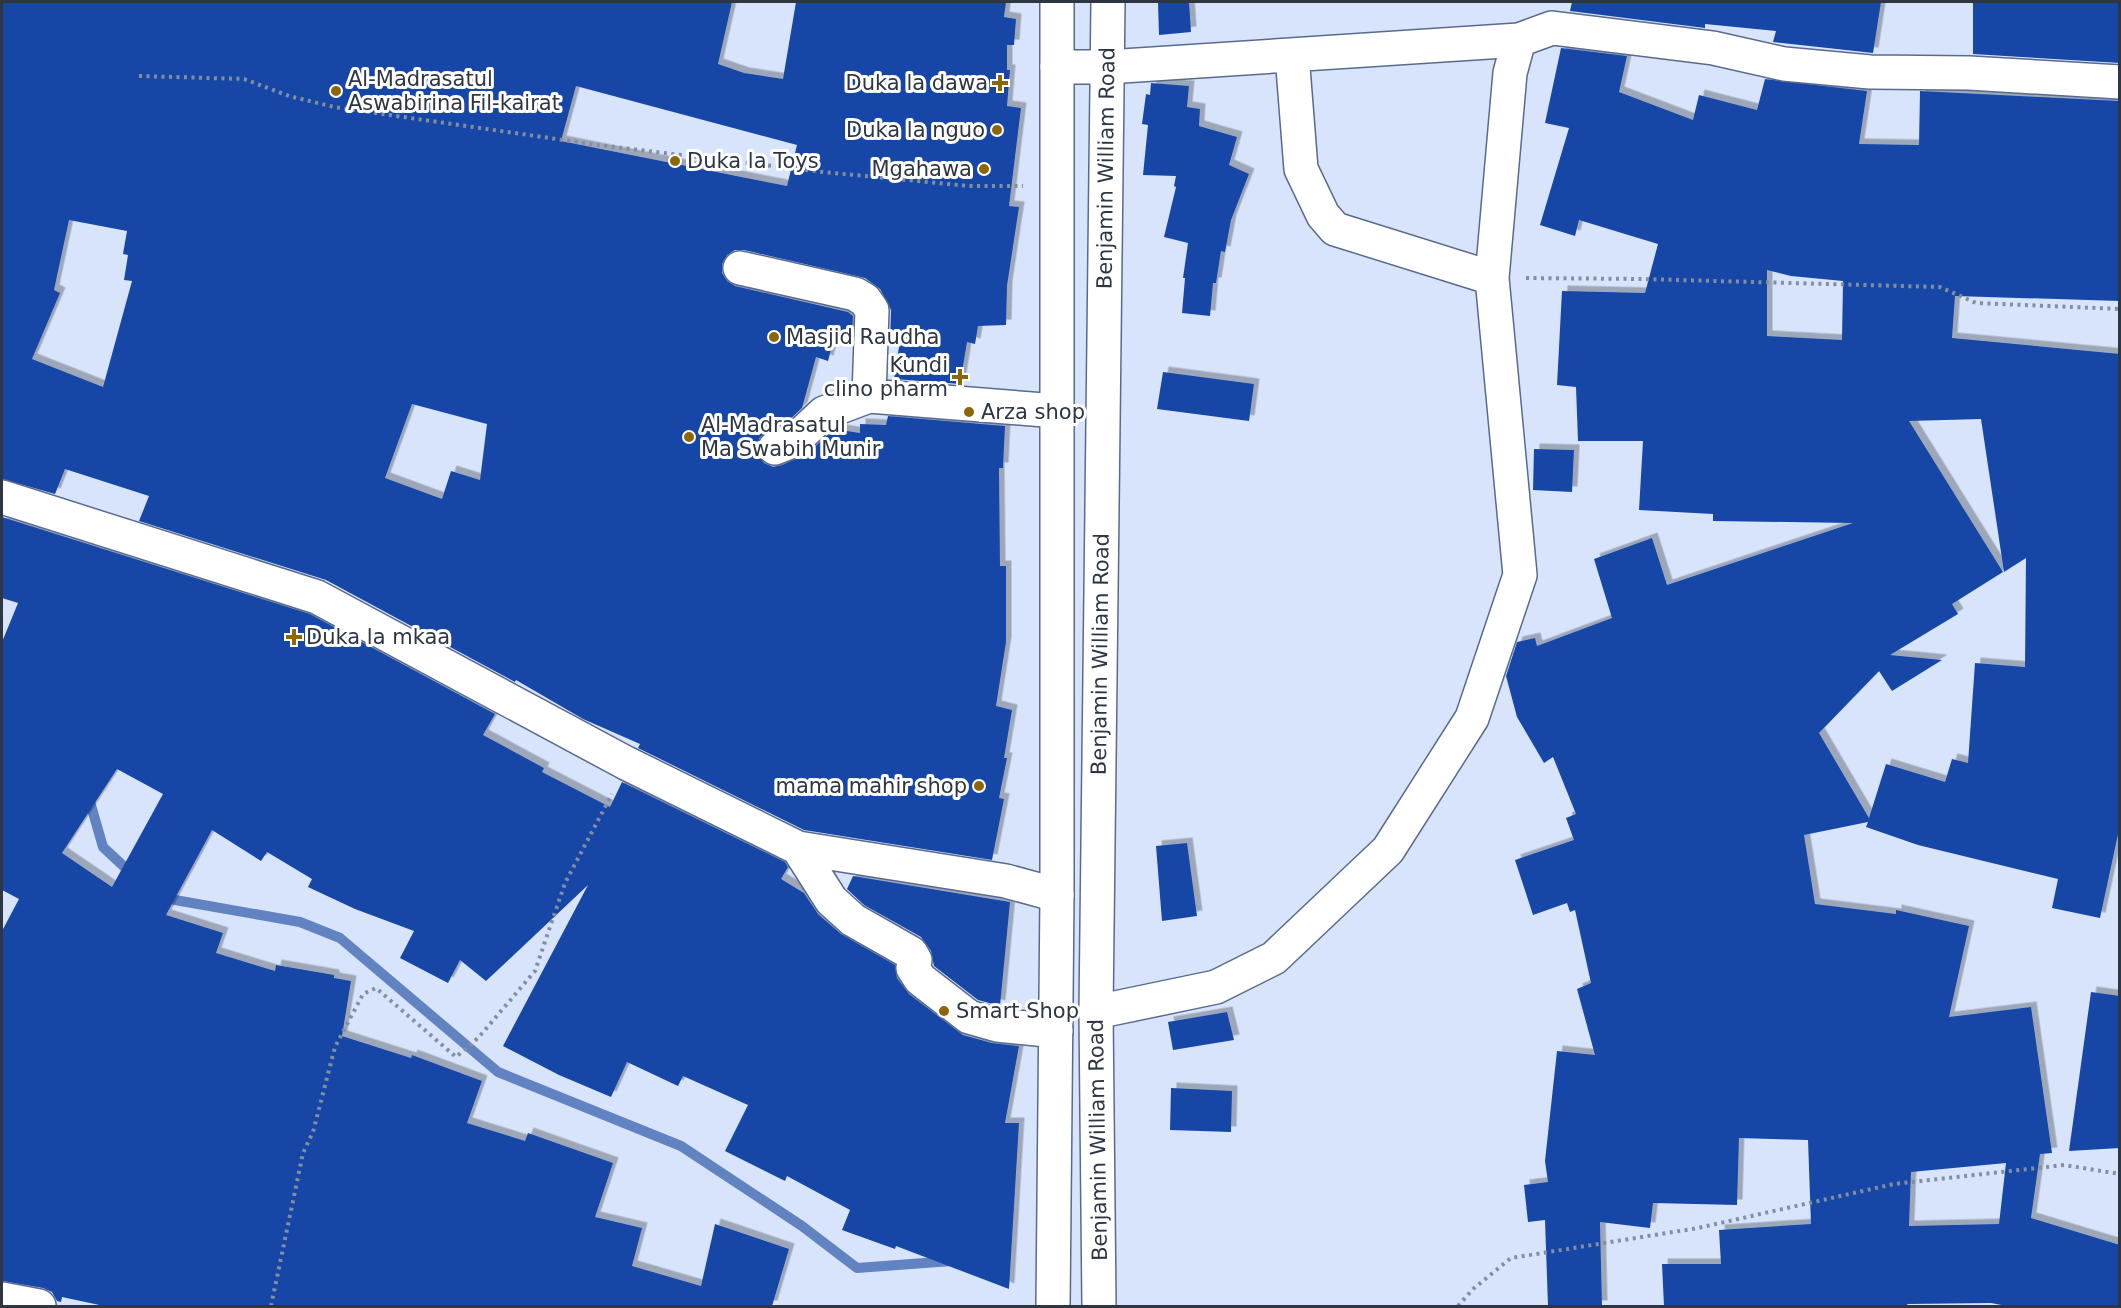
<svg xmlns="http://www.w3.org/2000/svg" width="2121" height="1308" viewBox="0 0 2121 1308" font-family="'DejaVu Sans',sans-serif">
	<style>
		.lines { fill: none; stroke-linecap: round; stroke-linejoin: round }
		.stream { stroke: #6183c1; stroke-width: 10 }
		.building { fill: #1647a7; fill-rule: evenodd; filter: url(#shadow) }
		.minor-casing { stroke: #596b8c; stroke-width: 36 }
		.major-casing { stroke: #596b8c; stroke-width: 36 }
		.path { stroke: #848ea1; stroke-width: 4; stroke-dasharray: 3 4.5; stroke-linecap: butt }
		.minor { stroke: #fff; stroke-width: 33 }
		.major { stroke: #fff; stroke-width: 33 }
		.poi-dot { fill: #8d6609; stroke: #fff; stroke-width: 2 }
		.labels { text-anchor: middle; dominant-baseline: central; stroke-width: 6; stroke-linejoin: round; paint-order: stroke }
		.poi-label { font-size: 21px; fill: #2e3644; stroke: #fff; text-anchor: start }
		.street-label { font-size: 21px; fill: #2e3644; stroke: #fff }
	</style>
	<defs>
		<filter id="shadow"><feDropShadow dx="5.5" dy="-5.5" stdDeviation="0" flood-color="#0004"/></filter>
	</defs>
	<rect width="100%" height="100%" fill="#d8e4fb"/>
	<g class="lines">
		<path class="stream" d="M88,795L103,847L133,875
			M162,892L175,900L300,922L340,938L498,1072L681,1146L802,1226L857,1268L952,1261"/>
	</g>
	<path class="building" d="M2,2H732L718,64L744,73L783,79L796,2H1006L1004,17L1016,19L1014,45H1007V70H1010L1007,106L1021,108L1009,206L1019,207L1007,286L1006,325L978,326L975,344L967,342L960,384L894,379L899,347L890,344L891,310L880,289L865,278L744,250H735L727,255L722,264V273L727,281L735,286L848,312L853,316L852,335L836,331L828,361L816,357L802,408L785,424L760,437L757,445V454L764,463L773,467L782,465L807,454L834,429L860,433V424L886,425L888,416L1005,426L1003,468H999L1000,566H1006V642L996,706L1012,710L1004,758H1007L999,798L1004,799L992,860L804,830L638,748L640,744L583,719L516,680L515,682L326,580L139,521L149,496L65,469L55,494L2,479ZM576,86L797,145L787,186L561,141ZM69,220L127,231L123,254L128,255L124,280L132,281L103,387L32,359L60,293L54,290ZM412,404L487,424L480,480L451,471L442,499L385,478Z
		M1189,2L1191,32L1159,35L1158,3Z
		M1572,2H1881L1873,53L1773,42L1776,31L1705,24V28L1570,11Z
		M1973,2H2120V63L1973,54Z
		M1561,48L1627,56L1619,92L1693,120L1699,95L1757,110L1765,79L1867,91L1859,144L1919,145L1920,91L2120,101V301L1955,296L1952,338L2120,354V825L2100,918L2052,908L2058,879L1918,845L1866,827L1868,822L1804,835L1815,904L1896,914V910L1969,926L1949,1017L2031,1007L2052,1153L2040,1154L2031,1218L2120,1245V1306H2007L1991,1303L1907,1304L1908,1306H1664L1662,1264H1721L1719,1230L1811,1224L1808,1140L1739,1138L1737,1205L1653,1203L1650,1228L1600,1222L1602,1306H1548L1545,1220L1528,1222L1524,1185L1548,1182L1545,1161L1557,1051L1595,1055L1577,989L1591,983L1575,910L1570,912L1567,903L1533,915L1515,860L1574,840L1566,818L1576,814L1553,757L1544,763L1517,717L1506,676L1517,642L1535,638L1537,646L1612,618L1594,559L1652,538L1667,585L1853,523L1713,521V514L1639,510L1643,441H1578L1576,387L1557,385L1562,291L1645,293L1658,244L1579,220L1575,236L1540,225L1569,128L1545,123ZM1767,270L1791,276L1843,281L1842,340L1767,336ZM1981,419L2004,572L2026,558L2025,667L1975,663L1968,763L1952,759L1945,782L1886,764L1869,818L1819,733L1879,671L1892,691L1942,660L1890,655L1958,614L1952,604L2003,572L1909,421ZM2006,1163L1999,1224L1909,1226L1911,1172Z
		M1151,83L1189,86L1187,107L1200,109L1199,126L1237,137L1229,165L1249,174L1231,220L1225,252L1221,251L1216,283H1213L1210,316L1182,313L1185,278H1183L1188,243L1164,237L1176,187L1174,186L1176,176L1143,175L1148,125L1142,124L1146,94L1150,95Z
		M1163,372L1254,384L1249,421L1157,409Z
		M1534,449L1574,450L1572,492L1533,490Z
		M2,517L310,614L495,714L483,735L544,768L542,772L610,807L622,782L785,862L788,867L781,879L804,893L818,914L841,934L895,965L897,978L909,994L963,1035L992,1043L1019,1046L1005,1123H1019L1009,1289L896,1246L895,1249L842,1230L850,1210L787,1176L785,1181L725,1151L748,1105L683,1076L678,1086L627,1062L611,1097L559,1075L503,1046L588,885L486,981L460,960L448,983L400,958L414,931L355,909L308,887L312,879L267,852L261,861L212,830L166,915L223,933L216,953L275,971L276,965L334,975V978L351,981L342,1036L411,1058L412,1055L482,1081L467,1123L525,1141L528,1133L613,1163L595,1217L642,1228L632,1266L701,1286L715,1224L789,1249L772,1306H104L62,1297L61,1302L57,1301L52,1292L43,1288L2,1281V931L19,899L2,890V642L18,603L2,598ZM117,769L163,794L112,887L62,853Z
		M1187,843L1197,916L1162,921L1156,846Z
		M853,876L1010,902L1000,1006L978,1000L934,966L931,951L921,937L864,905L847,889Z
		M2091,992L2120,996V1148L2069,1151Z
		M1227,1012L1234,1040L1173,1050L1168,1022Z
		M1171,1088L1232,1091L1231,1132L1170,1130Z"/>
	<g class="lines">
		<g class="minor-casing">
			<path id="minor" d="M1292,55L1301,169L1323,215L1335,229L1492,278
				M1057,67H1107L1519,40
				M740,268L855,294L865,300L872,310L869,396
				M775,448L795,440L824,413L869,396L1057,411
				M2,497L317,597L626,763L798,848L1006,881L1057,895
				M798,848L831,900L853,920L911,953L915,960L913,968L920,979L969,1017L997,1025L1056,1031
				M1096,1012L1216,987L1274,958L1388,850L1472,718L1520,575L1492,278L1510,73L1519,40L1552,28L1713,48L1784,64L1870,72L1969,73L2120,82
				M2,1299L39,1306"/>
		</g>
		<g class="major-casing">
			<g id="major">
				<path d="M1053,1306L1057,895V2"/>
				<path id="s1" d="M1099,1306L1096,1012L1108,2"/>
			</g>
		</g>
		<path class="path" d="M139,76L244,79L289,96L334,107L598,145L823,172L969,186H1023
			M1526,278L1641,279L1940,287L1976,303L2120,309
			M271,1306L303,1153L313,1132L335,1047L363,994L376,988L456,1057L479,1037L535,971L565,883L612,794
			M1458,1306L1473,1289L1511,1258L1698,1228L1894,1184L2064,1165L2120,1174"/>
		<use href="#minor" class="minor"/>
		<use href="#major" class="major"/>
	</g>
	<g class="poi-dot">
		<path d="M997 74h6v6h6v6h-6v6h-6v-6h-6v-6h6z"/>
		<circle cx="336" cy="91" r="6"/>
		<circle cx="997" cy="130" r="6"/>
		<circle cx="675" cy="161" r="6"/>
		<circle cx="984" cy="169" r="6"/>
		<circle cx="774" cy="337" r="6"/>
		<path d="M957 368h6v6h6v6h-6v6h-6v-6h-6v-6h6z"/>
		<circle cx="969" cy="412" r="6"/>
		<circle cx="689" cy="437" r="6"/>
		<path d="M291 628h6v6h6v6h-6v6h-6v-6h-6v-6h6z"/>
		<circle cx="979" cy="786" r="6"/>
		<circle cx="944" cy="1011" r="6"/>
	</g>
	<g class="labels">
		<g class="poi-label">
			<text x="348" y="79">Al-Madrasatul<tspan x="348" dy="24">Aswabirina Fil-kairat</tspan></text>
			<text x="988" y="83" text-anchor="end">Duka la dawa</text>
			<text x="985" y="130" text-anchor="end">Duka la nguo</text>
			<text x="687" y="161">Duka la Toys</text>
			<text x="972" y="169" text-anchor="end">Mgahawa</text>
			<text x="786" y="337">Masjid Raudha</text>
			<text x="948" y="365" text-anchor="end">Kundi<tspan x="948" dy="24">clino pharm</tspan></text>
			<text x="981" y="412">Arza shop</text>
			<text x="701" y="425">Al-Madrasatul<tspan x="701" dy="24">Ma Swabih Munir</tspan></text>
			<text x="306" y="637">Duka la mkaa</text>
			<text x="967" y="786" text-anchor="end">mama mahir shop</text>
			<text x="956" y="1011">Smart Shop</text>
		</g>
		<g class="street-label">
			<text stroke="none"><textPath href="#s1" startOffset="1138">Benjamin William Road</textPath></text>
			<text stroke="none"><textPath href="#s1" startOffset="652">Benjamin William Road</textPath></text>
			<text transform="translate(1098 1140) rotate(-91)">Benjamin William Road</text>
		</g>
	</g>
	<rect width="2121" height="1308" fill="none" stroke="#2e3644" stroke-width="6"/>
</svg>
